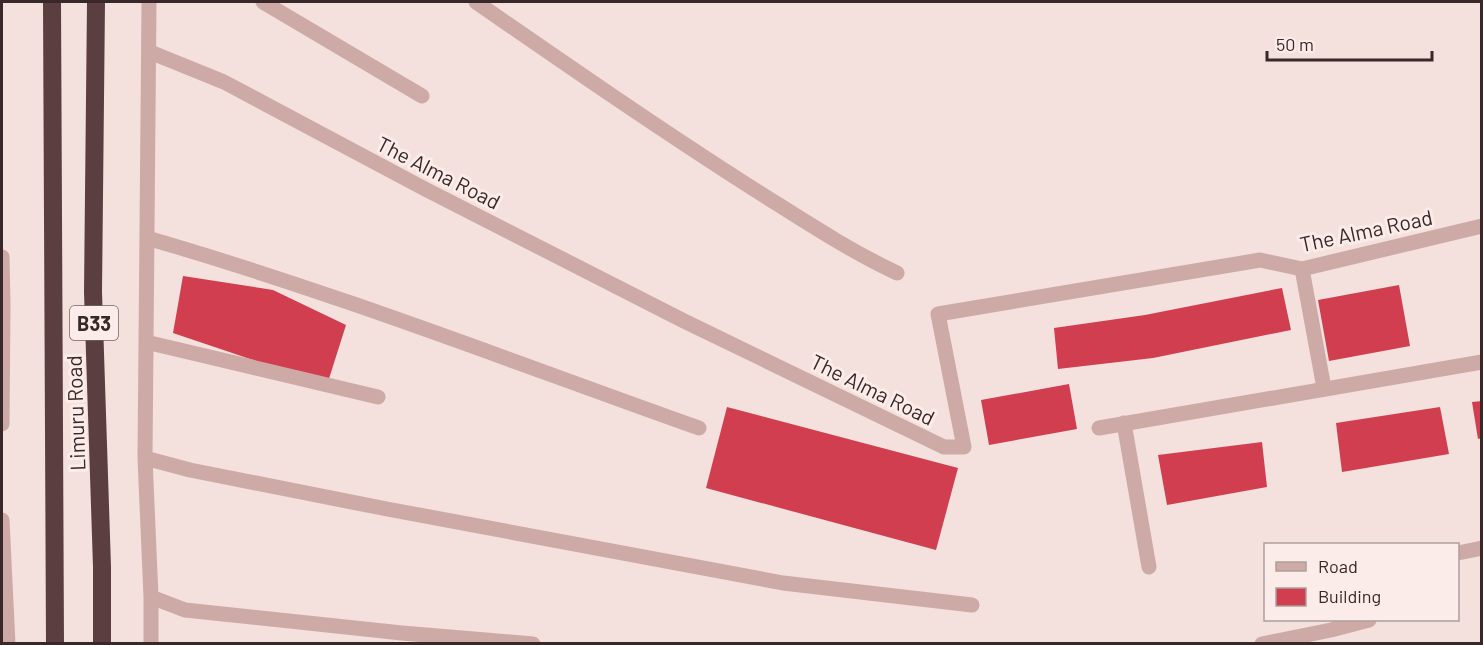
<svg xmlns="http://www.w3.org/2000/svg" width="1483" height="645" viewBox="0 0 1483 645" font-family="Barlow,sans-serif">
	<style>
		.building { fill: #d03e50 }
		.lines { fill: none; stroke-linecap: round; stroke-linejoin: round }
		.minor { stroke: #ceaaa6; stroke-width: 15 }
		.highway { stroke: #5b3e40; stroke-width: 18 }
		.labels { text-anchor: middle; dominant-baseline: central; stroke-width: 6; stroke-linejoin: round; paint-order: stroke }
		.shield { fill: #fbece9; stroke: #736363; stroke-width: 1.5 }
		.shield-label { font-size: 20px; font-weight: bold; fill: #392829 }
		.street-label { font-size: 21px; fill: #392829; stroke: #fbece9 }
	</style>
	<rect width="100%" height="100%" fill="#f4e0dc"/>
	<path class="building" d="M183,276L273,290L346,325L327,385L173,333Z
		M1399,285L1410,346L1329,361L1318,300Z
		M1282,288L1291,330L1153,358L1058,369L1054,328L1145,315Z
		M1069,384L1077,429L989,445L981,400Z
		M1482,401V438L1478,439L1472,402Z
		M727,407L958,468L936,550L706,488Z
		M1440,407L1449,454L1342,472L1336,423Z
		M1262,442L1267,487L1167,505L1158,455Z"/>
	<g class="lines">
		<path class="minor" d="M149,2L145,458L151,597V644
			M263,2L422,96
			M476,2C567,65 658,128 752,188C800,218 846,249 897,273
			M150,52L224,82L425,189L684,321L944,447H964L938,314L1260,260L1302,269L1482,226
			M147,238C334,292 516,363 699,428
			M2,257L3,304L2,424
			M1302,269L1324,388
			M146,342L378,397
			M1124,423L1149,567
			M1099,428L1482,362
			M145,458L190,470L387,509L783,583L972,605
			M2,520L8,644
			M1458,553L1482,548
			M151,597L185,610L402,633L533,644
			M1262,644L1331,630L1369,620"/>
		<path class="highway" d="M52,2L55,644
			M96,2L93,292L102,567V644"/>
	</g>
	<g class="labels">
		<rect class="shield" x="70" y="306" width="48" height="34" rx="4.5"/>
		<g class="shield-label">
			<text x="94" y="323">B33</text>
		</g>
		<g class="street-label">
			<text transform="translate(439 172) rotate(27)">The Alma Road</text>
			<text transform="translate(1366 230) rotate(-12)">The Alma Road</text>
			<text transform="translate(873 389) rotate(26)">The Alma Road</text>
			<text transform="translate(75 413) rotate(-92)">Limuru Road</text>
		</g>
	</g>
	<rect width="1483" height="645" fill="none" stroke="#392829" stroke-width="6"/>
	<rect x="1264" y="543" width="195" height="78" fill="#fbece9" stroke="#ad9e9c" stroke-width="1.5"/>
	<rect x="1276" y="562" width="30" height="9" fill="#ceaaa6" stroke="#ad9e9c" stroke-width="1.5"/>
	<text x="1318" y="573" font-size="18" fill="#392829">Road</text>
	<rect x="1276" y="588" width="30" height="18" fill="#d03e50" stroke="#ad9e9c" stroke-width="1.5"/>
	<text x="1318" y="603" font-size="18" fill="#392829">Building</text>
	<path d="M1267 51v9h165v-9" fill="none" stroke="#392829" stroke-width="3"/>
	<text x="1276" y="51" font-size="18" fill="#392829" stroke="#fbece9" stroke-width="4.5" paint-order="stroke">50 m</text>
</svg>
